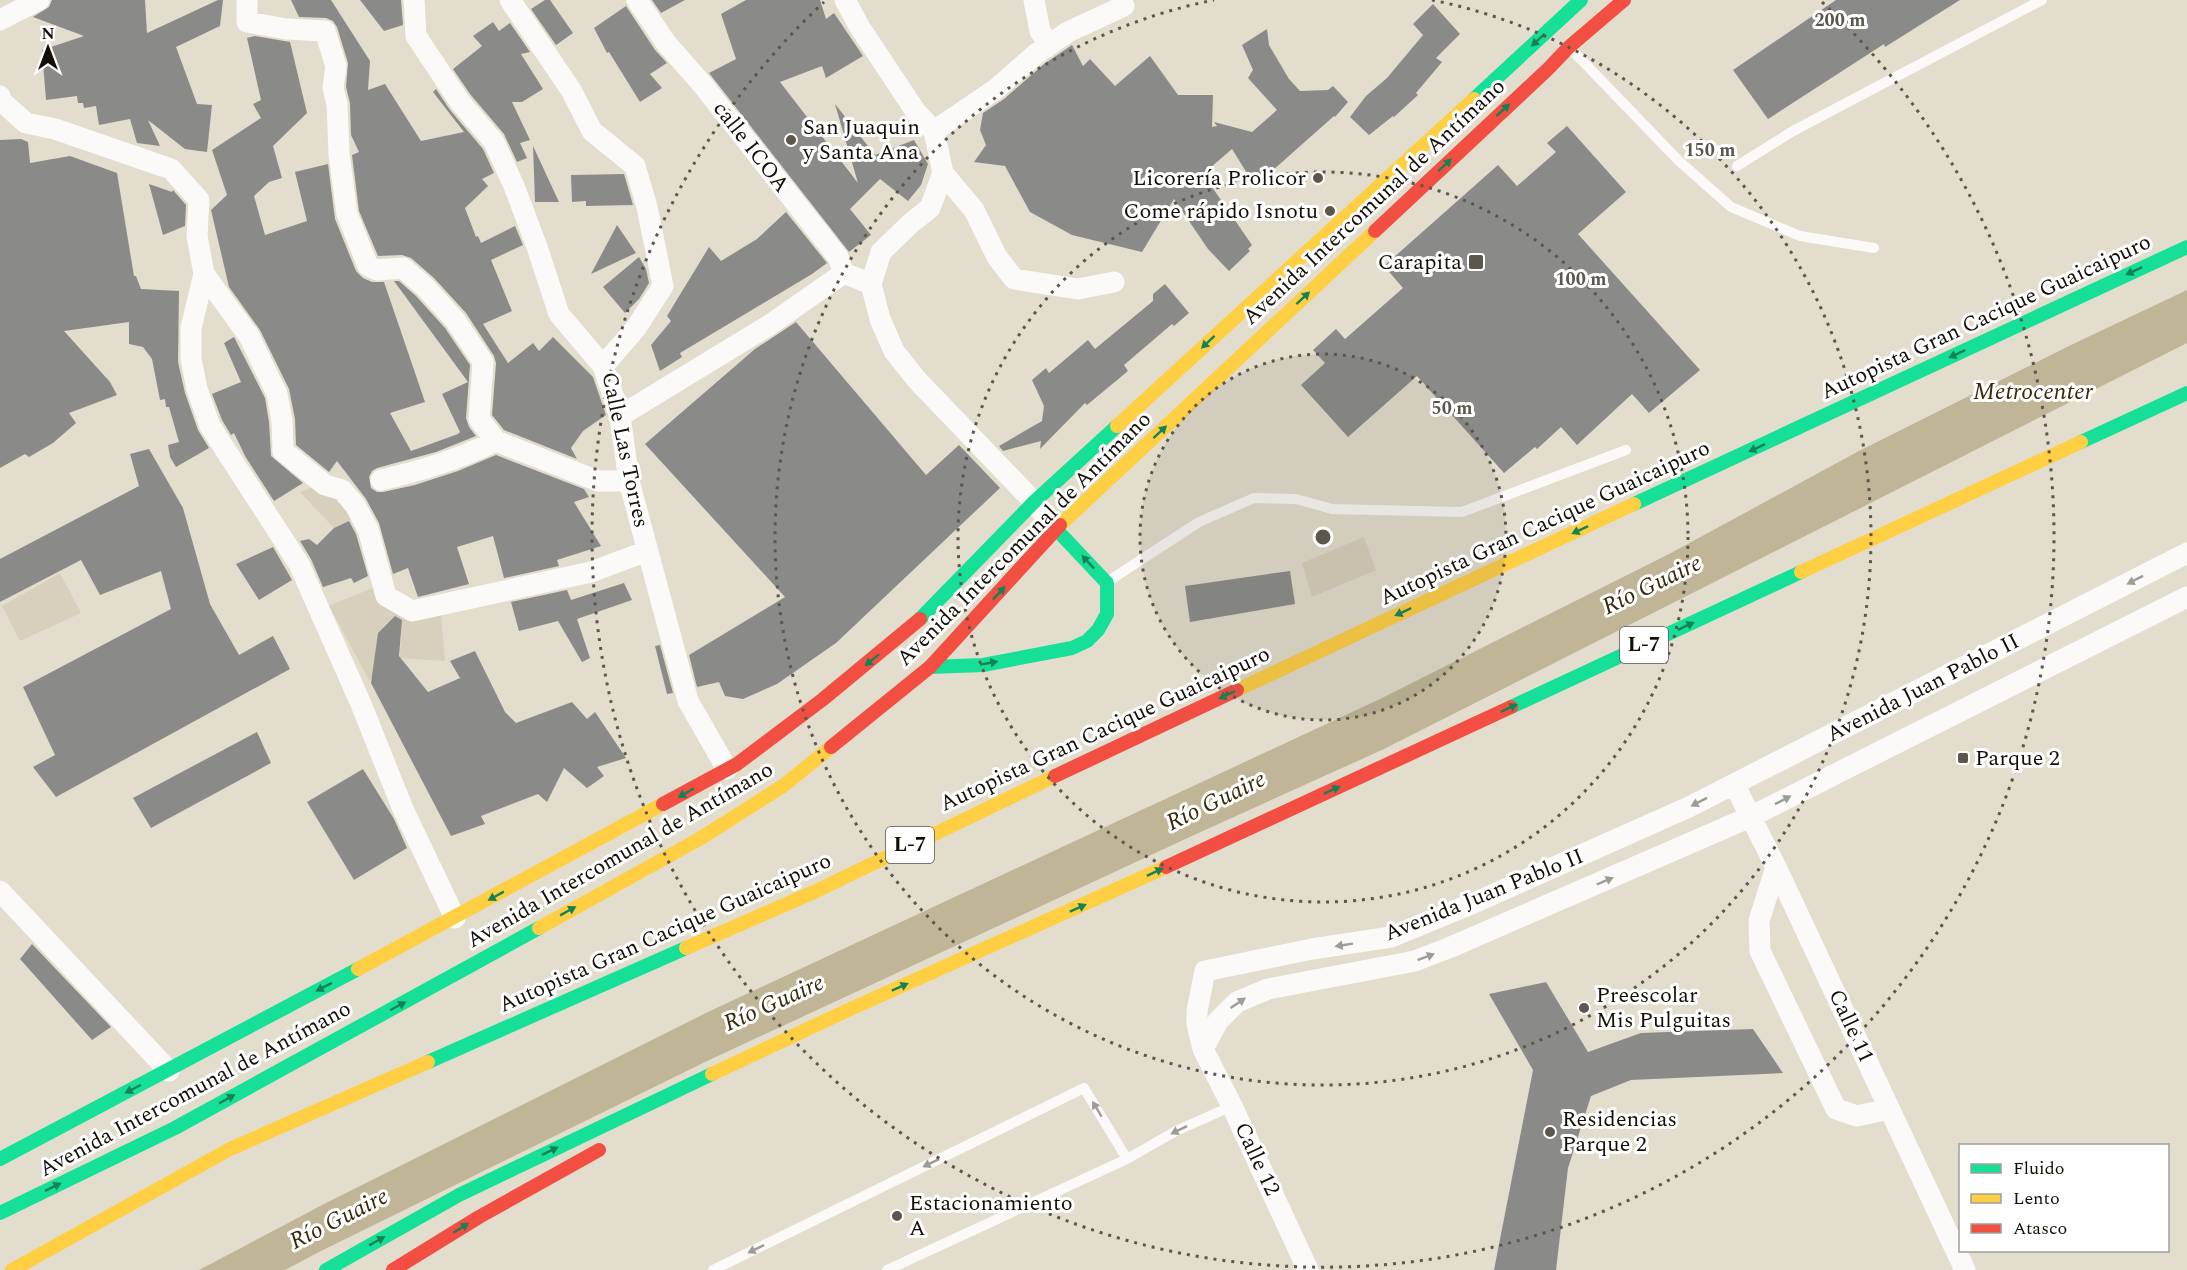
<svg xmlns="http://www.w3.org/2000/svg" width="2187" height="1270" viewBox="0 0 2187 1270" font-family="Spectral,serif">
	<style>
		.green { fill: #d7d0bc; fill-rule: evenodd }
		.water { fill: #c1b597 }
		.building { fill: #8a8b88 }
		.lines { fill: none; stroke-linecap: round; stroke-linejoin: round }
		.lane { stroke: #fbfaf8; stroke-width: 10 }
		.street { stroke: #fbfaf8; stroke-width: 21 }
		.fast { stroke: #16e098; stroke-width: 14 }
		.slow { stroke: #ffcf43; stroke-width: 14 }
		.jam { stroke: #f24e42; stroke-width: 14 }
		.oneway { fill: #158256 }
		.oneway2 { fill: #9e9c97 }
		.ring { fill: none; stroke: #5c574c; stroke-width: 3; stroke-dasharray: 3 6 }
		.poi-dot { fill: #5c574c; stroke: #fff; stroke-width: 2 }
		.labels { text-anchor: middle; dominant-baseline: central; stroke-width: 6; stroke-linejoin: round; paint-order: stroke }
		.shield { fill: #fff; stroke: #5a5751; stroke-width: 1.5 }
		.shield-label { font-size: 21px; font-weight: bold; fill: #130f06 }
		.poi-label { font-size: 22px; fill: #130f06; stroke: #fff; text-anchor: start }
		.street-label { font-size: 22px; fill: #130f06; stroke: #fff }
		.water-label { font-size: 24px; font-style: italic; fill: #352a0a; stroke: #fff }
		.centre { fill: #5c574c; stroke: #fff; stroke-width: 3 }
		.ring-label { font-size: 18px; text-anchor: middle; font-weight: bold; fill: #5c574c; stroke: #fff; stroke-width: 6; stroke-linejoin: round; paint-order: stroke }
	</style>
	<rect width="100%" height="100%" fill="#e3ddcd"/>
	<path class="green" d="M329,481L360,515L334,528L300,492Z
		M1364,537L1376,570L1312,597L1302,563Z
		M60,573L81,613L20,641L2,606Z
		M380,585L441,613L445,661L401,658L369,680L329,606ZM388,622L402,623L400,658H375L378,633Z"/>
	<path class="water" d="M2187,290V343L1384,749L1194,835L705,1062L321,1251L285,1270H199L328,1202L710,1011L1380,699L1671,553L1857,452L2071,345Z"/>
	<path class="building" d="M52,0H145L147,33L218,0H223L220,26L176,47L197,104L212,105L207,152L185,149L148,120L160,146L137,143L130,119L99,125L96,106L84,108L83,103H78L77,96L46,100L42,50L84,36L33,17L49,7Z
		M291,0H331L370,61L368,90L385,84L421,141L464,132L433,92L436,89L450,110L483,149L494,173L482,179L488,186L465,208L476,237L478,236L481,243L515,226L523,245L491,260L512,311L483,324L508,363L533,343L539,351L553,337L593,377L606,415L583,431L571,448L577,459L504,430L492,415L496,363L494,356L466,313L434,278L411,258L402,255L378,256L359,211L352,155L359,152L351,135L350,103L346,87L348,63L337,27L333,21L326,18L299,17Z
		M360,0H401L403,25L384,31Z
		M545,0H550L573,33L556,45L531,9Z
		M652,0H685L661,13Z
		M746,0H820L826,19L834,13L863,56L826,78L822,66L780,82L858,183L835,104L875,155L914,140L928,164L921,185L908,201L880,179L850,209L871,235L849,252L709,73L736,59L721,14Z
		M1836,0H1960L1885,47L1884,44L1768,119L1733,70Z
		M1433,4L1460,34L1436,58L1442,62L1416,93L1418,95L1394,117L1393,116L1369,135L1350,117L1366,96L1387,78L1423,35L1413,24Z
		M626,6L655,50L667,63L650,74L662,88L640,102L609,52L607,53L594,28Z
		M493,22L499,31L510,23L530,52L521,54L543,89L522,102H512L530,140L520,143L527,158L517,162L504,134L470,94L453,69L482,46L473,36Z
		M1267,29L1269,45L1289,79L1300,91L1328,90L1333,86L1348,102L1335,117L1334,116L1255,186L1232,149L1203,174L1252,245L1248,249L1250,251L1229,271L1208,249L1174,199L1142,252L1072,235L1030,212L1005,166L974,162L986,145L980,130L983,113L1004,99L1044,64L1072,45L1083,66L1090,59L1115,86L1150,56L1178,95H1213L1212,127L1217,126L1214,122L1252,132L1277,110L1248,78L1253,70L1242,45Z
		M255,36L290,42L307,113L273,146L282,178L269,182L254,196L265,235L307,221L295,172L328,164L335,219L356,271L363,278L372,282H384L425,402L390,413L411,451L458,434L460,432L442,394L468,382L394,281H399L416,296L445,328L470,365L466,418L469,427L476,436L436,452L377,468L372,471L369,477L371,488L377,492H383L415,485L458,471L496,455L584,489L589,497L574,502L601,546L557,560L559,566L504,578L493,536L457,547L469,584L418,597L408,568L393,574L379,523L366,499L337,461L329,472L296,445L295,419L289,389L260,330L229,287L211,210L227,195L212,150L261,118L253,104L261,100L247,38Z
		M1567,126L1626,192L1578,234L1700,370L1649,413L1632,394L1577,445L1561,427L1537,449L1535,447L1504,473L1417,376L1348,437L1301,385L1325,363L1313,350L1336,329L1345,339L1403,288L1384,266L1498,165L1517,186L1556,152L1547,143Z
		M21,139L28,142L30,163L70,156L117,173L134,276H136L141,289L179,291L178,362L185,393L198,430L209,448L176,467L170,457L168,445L179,442L169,407H166L165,399L160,400L152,359L143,347L129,344V322L64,331L110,382L117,395L69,413L76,423L53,443L29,457L25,454L0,468V140Z
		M533,146L559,202H535Z
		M624,174L633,205L586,206V201L572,202L571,175Z
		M149,184L172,192L173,190L186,205L185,226L163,235Z
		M786,212L827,263L812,274L680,353L682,357L660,371L651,345L671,321L667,316L709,247L721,261L757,239Z
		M617,225L636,253L591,274Z
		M639,257L646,269L649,283L639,299L625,313L603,287Z
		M1165,284L1189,313L1174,326L1172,324L1124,365L1128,371L1087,405L1085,403L1040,449L1041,441L1003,451L999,446L1042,421L1044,406L1032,380L1046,368L1049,373L1088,340L1095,349L1153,301V294Z
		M796,322L926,475L959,445L1000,488L836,643L777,684L743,699L725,696L719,682L697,687L689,655L785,597L645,444L755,349Z
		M234,337L265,398L269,422L271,456L303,483L274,501L245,456L234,433L231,435L222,420L212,394L241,382L224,343Z
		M149,449L183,508L210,604L239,655L273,636L290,669L56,797L33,767L55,755L23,687L171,609L161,571L100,595L81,560L0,602V559L139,486L130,454Z
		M349,521L356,534L368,576L354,583L351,578L323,587L311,559L300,541L309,539L317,545L334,528Z
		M273,547L292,580L259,600L236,564Z
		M1290,571L1295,604L1190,622L1185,586Z
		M624,583L632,600L577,619L590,658L582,662L558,621L519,631L511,602L567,590L571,600Z
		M395,616L402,620L399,656L428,692L460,678L450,661L475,651L505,712L516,723L572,702L587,719L595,712L626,758L597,767L604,776L587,788L564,768L547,802L538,794L481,816L485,824L451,836L371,683L378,633Z
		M660,645L673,693L667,694L655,646Z
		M257,732L271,763L151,828L133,798Z
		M363,769L394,819L407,848L354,880L307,802Z
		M32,944L111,1027L92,1040L20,959Z
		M1546,982L1588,1052L1641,1033L1753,1029L1783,1073L1631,1080L1591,1096L1568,1168L1556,1270H1494L1533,1070L1489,994Z"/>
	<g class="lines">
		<path class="lane" d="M1569,47L1679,161L1731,207L1800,236L1874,248
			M1737,166L1793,131L2042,0
			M1107,582L1199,522L1254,498L1296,499L1332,509L1462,512L1626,450
			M713,1270L1084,1088L1127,1159
			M887,1270L1127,1159L1176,1131L1232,1106"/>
		<path class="street" d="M247,0V22L287,29L325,31L336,66L333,88L337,104L339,154L347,214L368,266L377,270L403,268L425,287L455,320L483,362L479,419L496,441L598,481H629
			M414,0L416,36L460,102L494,142L514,186L537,247L559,314L603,366
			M510,0L571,90L592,131L635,166L647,207L663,286L636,328L603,366L620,416L629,481L688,701L727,769
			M637,0L666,43L702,84L838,257L844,273L871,284
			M845,0L859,26L916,112L934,131L943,173L930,208L911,223L881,252L871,284L880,319L894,351L917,380L1034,502L1056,529
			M1034,0L1040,31L1049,45
			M0,20L39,0
			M0,96L1,101L26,123L55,129L171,169L199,200L197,236L204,274L191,328V359L197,389L210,426L299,564L361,704L403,809L455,918
			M934,131L996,89L1036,54L1068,32L1124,6
			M943,173L974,210L997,257L1014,279L1078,289L1114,282
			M204,274L249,336L277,394L282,421L283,451L325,485L342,490L355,505L368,529L386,596L412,611L591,572L647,551
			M620,416L771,324L844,273
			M381,480C423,470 457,460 496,441
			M1734,784L1776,867L1965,1270
			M1776,867L1759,921L1760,951L1836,1109L1857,1116L1889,1109
			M0,891L169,1071
			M1203,1049L1218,1021L1237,1002L1268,989L1415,961L1451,947L1750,817L2187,597
			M1308,1270L1232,1106L1203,1049L1197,1024V1011L1205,971L1312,949L1391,937L1476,902L1689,807L2187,553"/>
		<path class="fast" d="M1474,99L1581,0
			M2081,442L2187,393
			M1634,504L2187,247
			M920,619L1034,502L1117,426
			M930,667L983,665L1072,648L1087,641L1098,630L1107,614V583L1056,529
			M1511,707L1801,572
			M428,1062L686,948
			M0,1159L358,969
			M0,1213L175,1128L539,928
			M326,1270L459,1195L712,1074"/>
		<path class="slow" d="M1117,426L1474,99
			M1060,525L1375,231
			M1801,572L2081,442
			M1237,690L1634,504
			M539,928L701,838L783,786L831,747
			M686,948L814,892L1055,776
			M358,969L663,804
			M712,1074L846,1011L1166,867
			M12,1270L230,1149L428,1062"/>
		<path class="jam" d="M1375,231L1548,69L1569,47L1624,0
			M831,747L930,667L1060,525
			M1055,776L1237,690
			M663,804L737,764L822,700L920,619
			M1166,867L1511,707
			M393,1270L479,1217L599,1150"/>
	</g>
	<defs><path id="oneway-solid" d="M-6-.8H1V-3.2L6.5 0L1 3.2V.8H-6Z" transform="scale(1.5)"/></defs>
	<g class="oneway">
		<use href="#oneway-solid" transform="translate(1538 40) rotate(137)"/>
		<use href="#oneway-solid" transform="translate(1503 110) rotate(-43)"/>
		<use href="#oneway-solid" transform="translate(1445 165) rotate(-43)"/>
		<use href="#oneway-solid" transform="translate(2134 271) rotate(155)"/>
		<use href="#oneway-solid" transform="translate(1303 298) rotate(-43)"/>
		<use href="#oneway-solid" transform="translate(1208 342) rotate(137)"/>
		<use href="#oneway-solid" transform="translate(1957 354) rotate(155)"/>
		<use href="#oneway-solid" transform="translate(1160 432) rotate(-43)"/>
		<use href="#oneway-solid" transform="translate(1757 448) rotate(155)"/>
		<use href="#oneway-solid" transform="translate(1580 530) rotate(155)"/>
		<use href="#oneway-solid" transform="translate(1088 562) rotate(-133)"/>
		<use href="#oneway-solid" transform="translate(999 593) rotate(-47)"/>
		<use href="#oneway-solid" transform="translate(1403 612) rotate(155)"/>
		<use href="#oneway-solid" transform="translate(1686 626) rotate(-25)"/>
		<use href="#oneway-solid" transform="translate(872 660) rotate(141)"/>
		<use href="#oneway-solid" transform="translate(989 663) rotate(-10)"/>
		<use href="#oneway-solid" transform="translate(1227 695) rotate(155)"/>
		<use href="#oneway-solid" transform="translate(1509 708) rotate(-25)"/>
		<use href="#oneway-solid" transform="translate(1332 790) rotate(-25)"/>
		<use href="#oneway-solid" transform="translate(686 793) rotate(150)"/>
		<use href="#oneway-solid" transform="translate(1155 872) rotate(-25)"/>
		<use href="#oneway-solid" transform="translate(496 896) rotate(151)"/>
		<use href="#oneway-solid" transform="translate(1078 908) rotate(-24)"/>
		<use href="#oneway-solid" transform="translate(568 911) rotate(-29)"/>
		<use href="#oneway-solid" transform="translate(324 987) rotate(153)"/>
		<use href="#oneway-solid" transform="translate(900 987) rotate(-24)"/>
		<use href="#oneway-solid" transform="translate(398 1006) rotate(-28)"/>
		<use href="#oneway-solid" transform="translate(133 1089) rotate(152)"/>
		<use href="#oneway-solid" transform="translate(227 1099) rotate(-29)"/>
		<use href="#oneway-solid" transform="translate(550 1151) rotate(-26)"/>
		<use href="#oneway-solid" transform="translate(53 1187) rotate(-26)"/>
		<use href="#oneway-solid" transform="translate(461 1228) rotate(-32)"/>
		<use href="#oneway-solid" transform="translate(377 1241) rotate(-29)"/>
	</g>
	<g class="oneway2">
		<use href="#oneway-solid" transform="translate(2135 580) rotate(153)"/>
		<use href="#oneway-solid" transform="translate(1783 800) rotate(-27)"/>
		<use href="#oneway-solid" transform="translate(1699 802) rotate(153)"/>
		<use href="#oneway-solid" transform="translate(1605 881) rotate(-23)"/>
		<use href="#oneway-solid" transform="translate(1344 945) rotate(171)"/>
		<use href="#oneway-solid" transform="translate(1426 957) rotate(-21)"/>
		<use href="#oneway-solid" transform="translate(1238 1003) rotate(-34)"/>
		<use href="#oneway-solid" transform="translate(1097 1109) rotate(-121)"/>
		<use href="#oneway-solid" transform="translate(1179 1130) rotate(154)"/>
		<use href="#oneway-solid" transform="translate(931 1163) rotate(154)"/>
		<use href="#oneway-solid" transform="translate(756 1249) rotate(154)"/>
	</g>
	<circle cx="1323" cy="537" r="183" fill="#5c574c" fill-opacity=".12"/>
	<g class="ring">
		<circle cx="1323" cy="537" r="183"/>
		<circle cx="1323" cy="537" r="365"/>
		<path d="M1432 0A548 548 0 1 1 1214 0"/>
		<path d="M1822 2A731 731 0 1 1 824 2"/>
	</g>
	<g class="poi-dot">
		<circle cx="791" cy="140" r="6"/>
		<circle cx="1318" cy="178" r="6"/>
		<circle cx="1330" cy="211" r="6"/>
		<rect x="1468" y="254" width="16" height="16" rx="3"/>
		<rect x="1957" y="752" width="12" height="12" rx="3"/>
		<circle cx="1584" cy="1008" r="6"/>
		<circle cx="1550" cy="1132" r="6"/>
		<circle cx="897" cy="1216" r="6"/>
	</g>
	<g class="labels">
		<g class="shield">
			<rect x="1620" y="627" width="48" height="36" rx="4.5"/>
			<rect x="886" y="827" width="48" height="36" rx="4.5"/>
		</g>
		<g class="shield-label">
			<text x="1644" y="645">L-7</text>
			<text x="910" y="845">L-7</text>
		</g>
		<g class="poi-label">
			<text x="803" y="127">San Juaquin<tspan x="803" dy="25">y Santa Ana</tspan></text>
			<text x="1306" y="178" text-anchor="end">Licorería Prolicor</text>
			<text x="1318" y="211" text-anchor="end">Come rápido Isnotu</text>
			<text x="1462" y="262" text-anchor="end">Carapita</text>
			<text x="1975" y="758">Parque 2</text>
			<text x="1596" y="995">Preescolar<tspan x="1596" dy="25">Mis Pulguitas</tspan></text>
			<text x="1562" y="1119">Residencias<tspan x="1562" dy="25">Parque 2</tspan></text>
			<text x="909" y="1203">Estacionamiento<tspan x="909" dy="25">A</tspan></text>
		</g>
		<g class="street-label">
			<text transform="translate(751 147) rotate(52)">calle ICOA</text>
			<text transform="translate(1374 202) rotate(-43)">Avenida Intercomunal de Antímano</text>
			<text transform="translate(1986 317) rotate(-25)">Autopista Gran Cacique Guaicaipuro</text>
			<text transform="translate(625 450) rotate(78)">Calle Las Torres</text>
			<text transform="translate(1545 523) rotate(-25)">Autopista Gran Cacique Guaicaipuro</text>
			<text transform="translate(1024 539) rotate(-45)">Avenida Intercomunal de Antímano</text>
			<text transform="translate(1923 688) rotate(-27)">Avenida Juan Pablo II</text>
			<text transform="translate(1105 729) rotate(-25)">Autopista Gran Cacique Guaicaipuro</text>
			<text transform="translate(620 855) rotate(-30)">Avenida Intercomunal de Antímano</text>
			<text transform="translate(1484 895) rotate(-22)">Avenida Juan Pablo II</text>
			<text transform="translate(665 933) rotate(-24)">Autopista Gran Cacique Guaicaipuro</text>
			<text transform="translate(1851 1026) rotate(65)">Calle 11</text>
			<text transform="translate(195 1089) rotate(-28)">Avenida Intercomunal de Antímano</text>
			<text transform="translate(1257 1159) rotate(65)">Calle 12</text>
		</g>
		<g class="water-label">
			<text x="2033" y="392">Metrocenter</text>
			<text transform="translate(1652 585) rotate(-26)">Río Guaire</text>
			<text transform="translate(1216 801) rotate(-26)">Río Guaire</text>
			<text transform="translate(774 1003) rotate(-24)">Río Guaire</text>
			<text transform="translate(339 1219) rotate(-27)">Río Guaire</text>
		</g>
	</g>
	<circle cx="1323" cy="537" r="9" class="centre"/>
	<g class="ring-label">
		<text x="1840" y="26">200 m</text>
		<text x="1710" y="156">150 m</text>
		<text x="1581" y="285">100 m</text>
		<text x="1452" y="414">50 m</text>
	</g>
	<rect x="1959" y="1144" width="210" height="108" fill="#ffffff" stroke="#a19f9b" stroke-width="1.5"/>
	<rect x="1971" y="1164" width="30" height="9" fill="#16e098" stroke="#a19f9b" stroke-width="1.5"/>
	<text x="2013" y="1174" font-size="18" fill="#130f06">Fluido</text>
	<rect x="1971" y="1194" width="30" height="9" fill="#ffcf43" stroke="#a19f9b" stroke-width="1.5"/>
	<text x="2013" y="1204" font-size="18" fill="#130f06">Lento</text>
	<rect x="1971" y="1224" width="30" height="9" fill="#f24e42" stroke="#a19f9b" stroke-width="1.5"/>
	<text x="2013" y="1234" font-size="18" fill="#130f06">Atasco</text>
	<g transform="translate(48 48)" stroke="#ffffff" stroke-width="4.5" paint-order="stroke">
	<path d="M0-4.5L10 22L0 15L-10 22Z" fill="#130f06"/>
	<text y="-9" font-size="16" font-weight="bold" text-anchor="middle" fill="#130f06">N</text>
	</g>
</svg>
